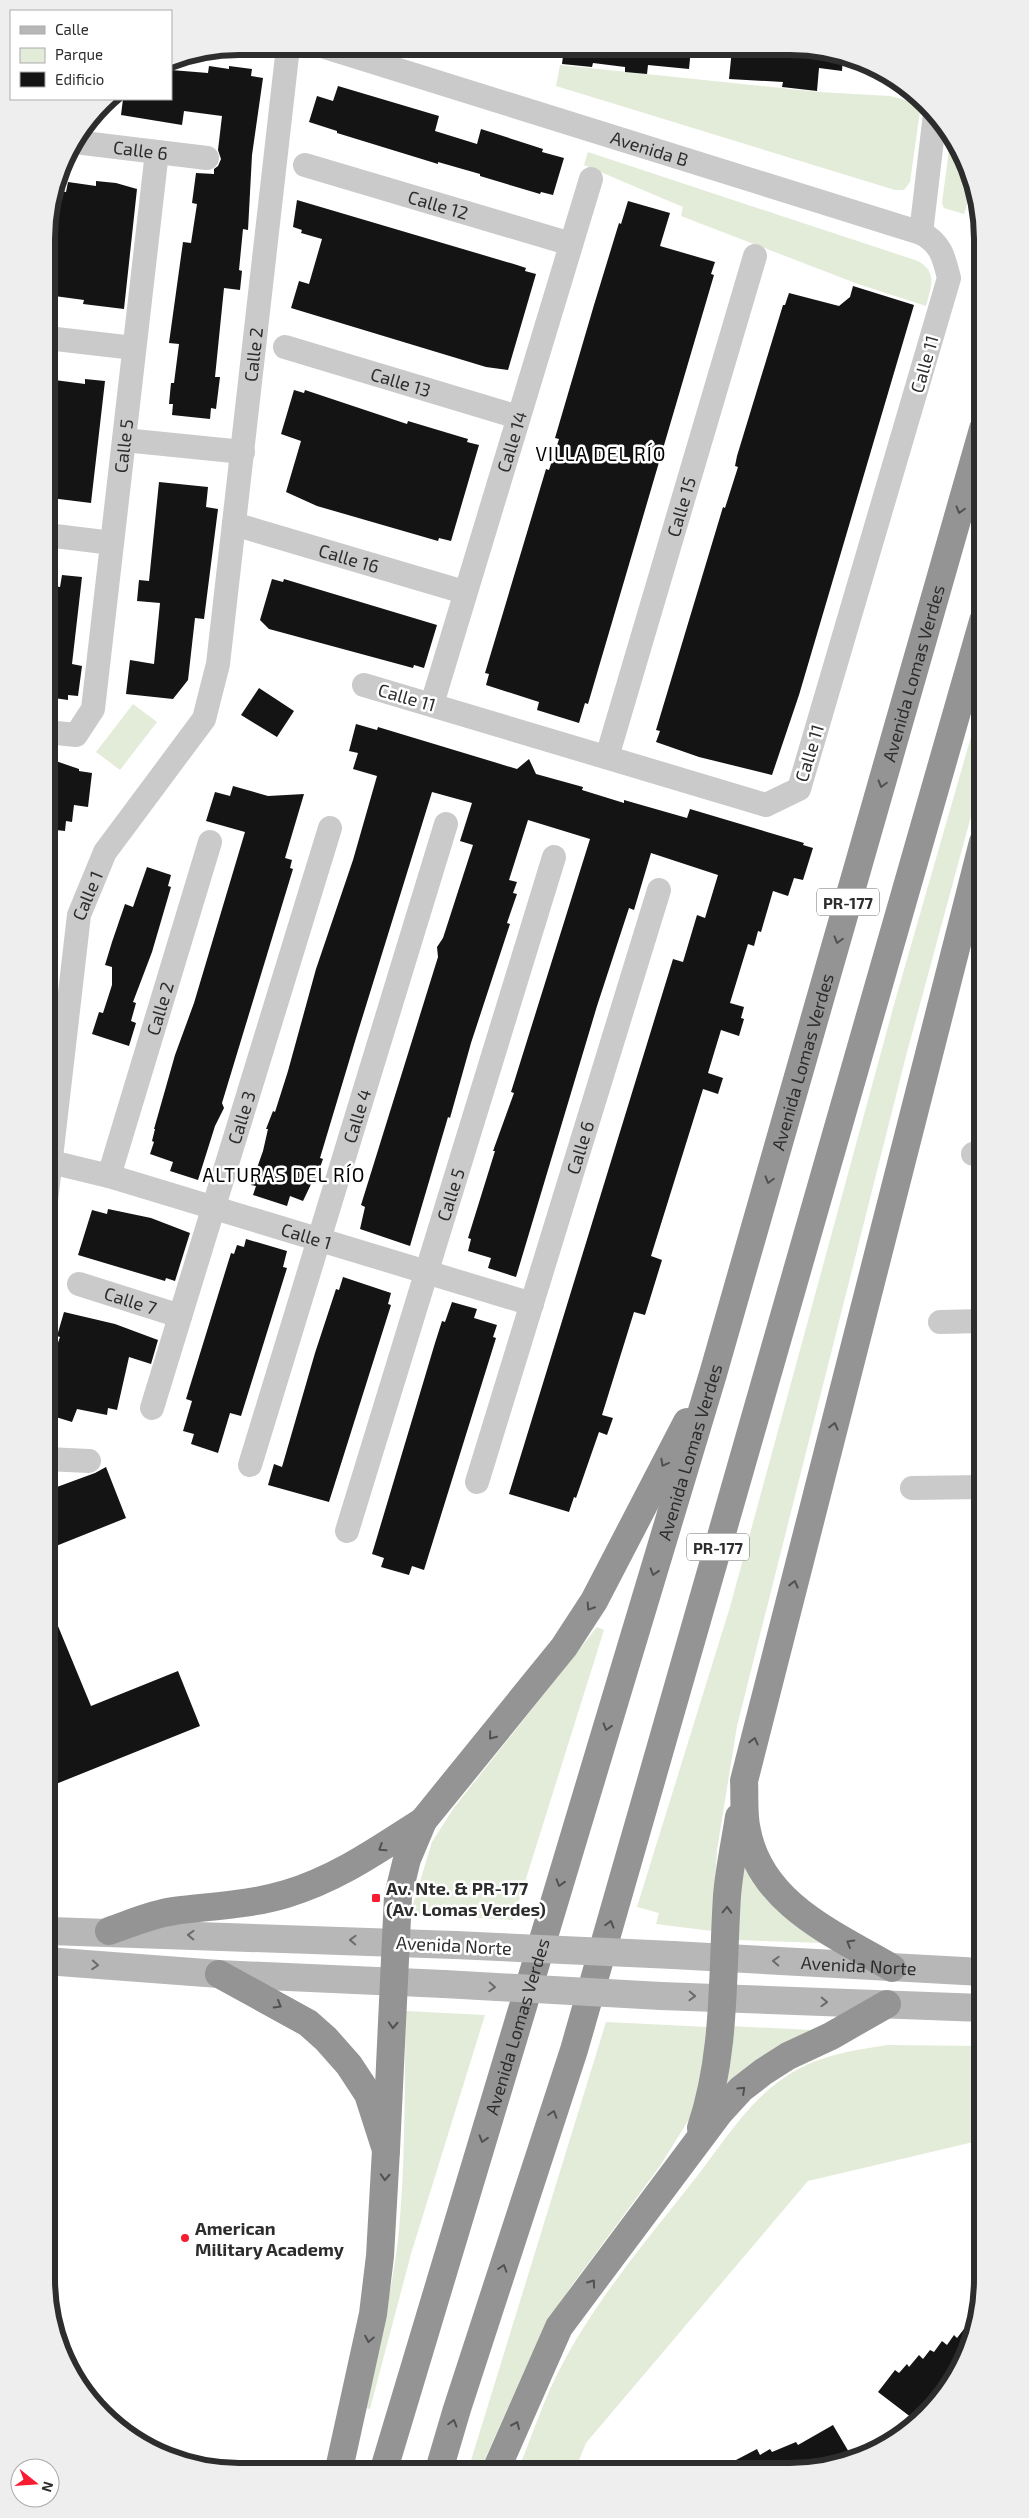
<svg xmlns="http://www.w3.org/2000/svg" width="1029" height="2518" viewBox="0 0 1029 2518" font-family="'Exo 2',sans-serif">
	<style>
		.green { fill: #e3ecd8 }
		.building { fill: #141414 }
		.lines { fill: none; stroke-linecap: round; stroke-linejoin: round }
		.street { stroke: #cacaca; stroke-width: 24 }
		.secondary { stroke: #b7b7b7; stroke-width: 28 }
		.highway { stroke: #949494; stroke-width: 28 }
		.secondary-bridge { stroke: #b7b7b7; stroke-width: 28 }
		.oneway { stroke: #515151 }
		.oneway2 { stroke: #6b6b6b }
		.poi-dot { fill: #f71c31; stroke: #fff; stroke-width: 2 }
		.labels { text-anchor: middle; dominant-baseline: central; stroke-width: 5; stroke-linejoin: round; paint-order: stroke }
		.shield { fill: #fff; stroke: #6c6c6c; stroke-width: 1 }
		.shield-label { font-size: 16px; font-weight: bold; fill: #2d2d2d }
		.street-label { font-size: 18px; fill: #2d2d2d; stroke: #fff }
		.poi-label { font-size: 18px; font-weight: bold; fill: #2d2d2d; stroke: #fff; text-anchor: start }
		.neighbourhood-label { font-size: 19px; letter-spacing: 1px; fill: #000; stroke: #fff }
		.rim { fill: none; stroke: #2d2d2d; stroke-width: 6 }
	</style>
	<rect width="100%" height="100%" fill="#fff"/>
	<path class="green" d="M560,65L819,92L890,96L921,104L910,182L904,190H895L556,86Z
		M951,134L957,143L974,183L964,214L944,208L942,203Z
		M588,152L918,261C938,272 931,287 926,306L858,284L681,216L683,207L584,165Z
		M983,695V772L906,1056L737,1726L717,1850L712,1931L656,1924L659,1913L637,1907L730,1607L895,1001Z
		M133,704L157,722L120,770L96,752Z
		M597,1627L604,1630L513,1920L410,1914L432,1842L453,1809Z
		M739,1849L824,1943L736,1940Z
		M406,2011L485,2015L411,2254L370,2409L364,2408C377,2352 391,2297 398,2240C406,2164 404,2087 406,2011Z
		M606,2022L708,2027L701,2093L693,2113L660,2166L570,2288L544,2327L480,2470H468Z
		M729,2026L812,2030L811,2034L723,2091Z
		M887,2045L982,2046V2140L808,2181L586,2443L575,2470H518C532,2436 544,2398 562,2365C597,2298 648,2239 694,2180C724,2142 750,2097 793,2072C822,2055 855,2050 887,2045Z"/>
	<path class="building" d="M564,48L613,49H691L689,69L648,65L647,74L625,72V67L593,63L592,67L562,64Z
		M732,49L827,50L843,55L842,71L819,68L817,91L782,87L783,82L729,79Z
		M209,66L229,69V66L252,69L251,76L263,78L252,155L248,230L243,229L239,270L242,271L240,290L224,288L215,377H220L216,409L211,408L210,419L172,415L173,404H169L171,383H174L179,344L169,343L183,242L191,243L197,204L192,203L196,173L214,174V169L218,166L221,159L218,150L222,116L184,111L182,125L121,115L123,99H171V70L208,73Z
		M338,86L439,116L435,131L477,144L481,129L543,149L542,152L564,158L553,195L541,192L540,194L480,176V174L438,162V164L337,133V131L309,122L317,96L333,101Z
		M96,181L116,183L137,189L124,309L83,304L84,300L47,295V226L56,191L66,192L68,182L96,186Z
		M297,200L517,265L526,268L525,271L536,274L508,370L486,367L291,308L299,281L309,284L322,239L301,233L302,230L293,227Z
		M628,201L670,213L660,246L715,262L711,274L714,275L588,704L585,703L579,723L537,710L539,702L486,685L489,674L485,673L546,469L549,470L559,439L555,438L594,305L619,223L621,224Z
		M853,286L914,305L799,695L772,775L699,757L656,742L660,731L656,730L723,507L725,508L738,467L735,466L737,456L783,305H785L789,293L839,306L850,297Z
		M47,379L85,384V379L105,381L91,503L51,498L53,485L47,484Z
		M294,390L304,393L305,390L407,424L408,421L468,439L467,442L479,445L451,541L439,538L438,541L317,506L286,492L301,441L281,434Z
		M159,482L208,487L206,507L218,509L204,619L195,618L188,680L173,699L126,694L130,660L154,664L160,603L137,601L139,580L149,581Z
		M62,575L82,577L72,664L82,666L78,696L68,695V700L47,697V585L60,587Z
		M272,579L283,582L284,579L437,625L424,668L414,665L413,668L269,629L260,620Z
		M259,688L294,711L277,737L241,715Z
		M356,724L377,730L378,727L517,769L529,759L536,774L583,787L582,790L624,803V800L687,818L690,809L804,843L803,845L813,848L803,880L794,878L788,896L773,891L761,932L758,931L754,946L748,944L730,1003L744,1007L741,1018L744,1019L739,1036L721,1030L708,1073L723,1078L718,1094L703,1089L651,1256L662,1260L645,1315L634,1312L602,1415L613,1418L607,1435L599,1432L576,1498L574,1497L569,1512L509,1494L673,959L683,962L697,915L705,918L718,875L651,853L634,910L629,908L597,1006L516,1277L488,1268L491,1258L468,1251L471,1239L468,1238L495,1151H493L514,1093L511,1092L590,839L528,820L509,880L517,882L513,893L517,894L507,923L510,924L471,1043L450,1118L448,1117L410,1246L360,1229L365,1207L361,1205L438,957L437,947L443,938L473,845L460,841L472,803L432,792L356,1038L320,1158L323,1159L316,1179L314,1178L303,1201L290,1196L287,1206L253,1195L256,1186L251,1185L263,1151L268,1129H266L273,1111L275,1112L288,1071L316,969L353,860L377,776L353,769L358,753L349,751Z
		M47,758L79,769V771L92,773L88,807L74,805L72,822L66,821L65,831L47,829Z
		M233,786L268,796L304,794L285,858L292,860L290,868L293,869L222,1103L224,1108L215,1126L198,1180L170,1171L173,1162L150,1154L154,1142L152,1141L155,1129H154L175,1055L194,1003L245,832L206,821L215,792L230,796Z
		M147,867L171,875L168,886L171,887L152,952L133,1002L136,1003L131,1021L136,1023L129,1046L92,1034L99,1012L103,1013L112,985V967L105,965L112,942L125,904L133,907Z
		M108,1209L151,1218L190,1233L175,1281L166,1278L165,1281L78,1255L92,1210L107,1214Z
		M246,1239L287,1251L283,1267L287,1268L241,1416L230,1413L218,1453L191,1444L194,1434L183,1431L192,1401L186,1399L231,1253L234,1254L237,1245L244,1247Z
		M343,1277L391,1293L388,1304L391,1305L329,1502L268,1485L274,1464L282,1467L315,1353L336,1289L339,1290Z
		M452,1302L477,1309L474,1318L497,1325L493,1337L496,1338L424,1570L412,1566L409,1575L381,1567L384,1558L372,1554L435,1343L442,1321L445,1322Z
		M64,1312L115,1324L158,1340L151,1364L129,1357L117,1410L108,1408L107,1415L77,1409L72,1422L46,1414V1377L60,1337L57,1336Z
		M106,1467L126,1518L46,1550V1491L95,1473Z
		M46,1597L91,1706L178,1671L200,1726L46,1788Z
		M978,2311L972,2341L943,2397L916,2421L878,2392L895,2370L899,2373L907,2364L909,2367L919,2355L923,2359L930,2350L934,2352L942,2341L947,2345L954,2335L957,2338Z
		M833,2425L853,2459L840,2465L790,2472L715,2471L757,2449L760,2455L770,2449L772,2452L796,2442L798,2445Z"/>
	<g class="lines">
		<g class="street">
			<path id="s1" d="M325,47L921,233C941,243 944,258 949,278L799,789L766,805L364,685"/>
			<path id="s2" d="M75,142L207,158"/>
			<path id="s3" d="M305,165L571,244"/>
			<path d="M921,233L935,114"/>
			<path d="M47,338L134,348"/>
			<path id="s4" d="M285,347L518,417"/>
			<path d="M124,440L243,452"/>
			<path id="s5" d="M234,524L464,592"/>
			<path d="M47,535L112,543"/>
			<path id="s6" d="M432,704L591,179"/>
			<path id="s7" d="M47,732L76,735L93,709L157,152"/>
			<path id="s8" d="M607,757L755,256"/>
			<path d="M973,1154L983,1153"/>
			<path id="s9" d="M51,1162L109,1176L532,1304"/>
			<path id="s10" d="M109,1176L210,842"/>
			<path id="s11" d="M46,1201L79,915L105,852L204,719L218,664L288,47"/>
			<path id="s12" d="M79,1284L180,1316"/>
			<path d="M940,1322L983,1321"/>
			<path id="s13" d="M152,1408L330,828"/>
			<path d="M46,1459L89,1461"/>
			<path id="s14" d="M250,1465L446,824"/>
			<path id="s15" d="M477,1482L659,890"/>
			<path d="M912,1488L983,1487"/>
			<path id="s16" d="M347,1531L554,857"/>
		</g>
		<g class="secondary">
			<path d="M46,1933L50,1931L455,1945"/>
			<path id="s17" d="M673,1955L982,1972"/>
			<path d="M46,1961L219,1974L444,1984"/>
			<path d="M661,1996L982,2008"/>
		</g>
		<g class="highway">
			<path d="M109,1931C130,1924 151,1914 174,1911C212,1906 249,1905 286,1894C337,1879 379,1849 423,1821"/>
			<path d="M892,1968C834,1934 761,1904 747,1831C743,1815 745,1797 744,1781L983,842"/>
			<path d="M219,1974L308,2023L326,2039L349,2065L368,2094L386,2150L380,2256L373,2314L339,2469"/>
			<path d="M701,2128C726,2054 722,1974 727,1896C729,1870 735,1843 739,1817"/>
			<path d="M386,2150L398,1896L407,1859L423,1821L564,1647L594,1601L687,1422"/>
			<path id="s18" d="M384,2469L713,1374L983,429"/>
			<path d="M439,2470L457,2409L574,2050L983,621"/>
			<path d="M496,2470L559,2327L719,2113L741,2089L763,2072L788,2056L831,2036L887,2004"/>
		</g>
		<path class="secondary-bridge" d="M455,1945L673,1955
			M444,1984L661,1996"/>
	</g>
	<defs><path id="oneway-chevron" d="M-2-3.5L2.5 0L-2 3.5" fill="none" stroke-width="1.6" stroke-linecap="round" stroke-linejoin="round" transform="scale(1.25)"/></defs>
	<g class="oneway">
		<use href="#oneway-chevron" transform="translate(960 510) rotate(106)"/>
		<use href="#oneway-chevron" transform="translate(882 784) rotate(106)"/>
		<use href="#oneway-chevron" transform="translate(838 940) rotate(106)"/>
		<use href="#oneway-chevron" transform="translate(769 1180) rotate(106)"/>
		<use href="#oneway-chevron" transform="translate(834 1426) rotate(-76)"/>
		<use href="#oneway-chevron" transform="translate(664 1463) rotate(119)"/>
		<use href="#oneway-chevron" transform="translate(654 1572) rotate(107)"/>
		<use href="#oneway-chevron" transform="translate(794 1584) rotate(-76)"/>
		<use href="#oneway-chevron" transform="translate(590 1607) rotate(123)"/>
		<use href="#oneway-chevron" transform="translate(607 1727) rotate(107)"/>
		<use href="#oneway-chevron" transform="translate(492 1736) rotate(129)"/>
		<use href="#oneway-chevron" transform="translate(754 1741) rotate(-76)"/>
		<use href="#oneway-chevron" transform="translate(382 1848) rotate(147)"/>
		<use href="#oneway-chevron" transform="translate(560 1883) rotate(107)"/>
		<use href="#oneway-chevron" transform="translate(727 1910) rotate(-88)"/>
		<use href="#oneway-chevron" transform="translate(610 1924) rotate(-74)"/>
		<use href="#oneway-chevron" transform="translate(850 1943) rotate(-150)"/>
		<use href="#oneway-chevron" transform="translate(278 2005) rotate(30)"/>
		<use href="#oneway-chevron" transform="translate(393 2025) rotate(93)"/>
		<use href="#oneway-chevron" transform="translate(742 2090) rotate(-43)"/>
		<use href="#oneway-chevron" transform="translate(553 2114) rotate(-72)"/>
		<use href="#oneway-chevron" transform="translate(483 2139) rotate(107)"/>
		<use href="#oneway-chevron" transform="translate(385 2177) rotate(93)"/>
		<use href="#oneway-chevron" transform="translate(503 2268) rotate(-72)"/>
		<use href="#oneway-chevron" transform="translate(592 2283) rotate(-54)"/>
		<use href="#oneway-chevron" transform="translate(369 2339) rotate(101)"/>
		<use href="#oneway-chevron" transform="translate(453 2423) rotate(-74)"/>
		<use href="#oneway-chevron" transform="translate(516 2425) rotate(-66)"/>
	</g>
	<g class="oneway2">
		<use href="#oneway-chevron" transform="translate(191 1935) rotate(-178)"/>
		<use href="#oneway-chevron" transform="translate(353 1940) rotate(-178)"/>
		<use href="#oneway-chevron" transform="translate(776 1961) rotate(-177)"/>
		<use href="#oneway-chevron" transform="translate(95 1965) rotate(4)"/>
		<use href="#oneway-chevron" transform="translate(492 1987) rotate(3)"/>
		<use href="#oneway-chevron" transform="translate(692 1996) rotate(2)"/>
		<use href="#oneway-chevron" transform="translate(824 2002) rotate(2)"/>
	</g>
	<g class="poi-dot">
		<rect x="371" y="1893" width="10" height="10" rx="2.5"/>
		<circle cx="185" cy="2238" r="5"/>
	</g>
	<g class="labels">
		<g class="shield">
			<rect x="817" y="888.5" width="62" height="27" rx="4"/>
			<rect x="687" y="1533.5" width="62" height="27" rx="4"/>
		</g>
		<g class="shield-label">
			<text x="848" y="902">PR-177</text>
			<text x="718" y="1547">PR-177</text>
		</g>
		<g class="street-label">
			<text stroke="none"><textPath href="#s1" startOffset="340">Avenida B</textPath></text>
			<text stroke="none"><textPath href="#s2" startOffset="66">Calle 6</textPath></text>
			<text stroke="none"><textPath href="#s3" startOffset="139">Calle 12</textPath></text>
			<text stroke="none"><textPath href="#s11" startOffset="890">Calle 2</textPath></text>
			<text transform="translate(924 364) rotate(-74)">Calle 11</text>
			<text stroke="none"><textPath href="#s4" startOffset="121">Calle 13</textPath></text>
			<text stroke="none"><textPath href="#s6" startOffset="274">Calle 14</textPath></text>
			<text stroke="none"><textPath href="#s7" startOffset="325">Calle 5</textPath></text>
			<text stroke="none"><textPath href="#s8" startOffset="261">Calle 15</textPath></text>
			<text stroke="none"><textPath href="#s5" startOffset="120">Calle 16</textPath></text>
			<text stroke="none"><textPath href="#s18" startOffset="1872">Avenida Lomas Verdes</textPath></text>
			<text transform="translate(407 697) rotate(16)">Calle 11</text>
			<text transform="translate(809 753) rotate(-73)">Calle 11</text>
			<text stroke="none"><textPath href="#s11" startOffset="309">Calle 1</textPath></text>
			<text stroke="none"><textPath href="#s10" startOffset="175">Calle 2</textPath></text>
			<text stroke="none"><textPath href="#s18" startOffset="1468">Avenida Lomas Verdes</textPath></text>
			<text stroke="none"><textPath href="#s14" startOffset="365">Calle 4</textPath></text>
			<text stroke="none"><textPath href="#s13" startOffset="304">Calle 3</textPath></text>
			<text stroke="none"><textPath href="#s15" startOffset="350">Calle 6</textPath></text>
			<text stroke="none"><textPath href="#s16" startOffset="352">Calle 5</textPath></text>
			<text stroke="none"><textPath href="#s9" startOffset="266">Calle 1</textPath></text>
			<text stroke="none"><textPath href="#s12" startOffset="54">Calle 7</textPath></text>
			<text stroke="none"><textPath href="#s18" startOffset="1062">Avenida Lomas Verdes</textPath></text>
			<text transform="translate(454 1945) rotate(3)">Avenida Norte</text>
			<text stroke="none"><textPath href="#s17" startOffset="186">Avenida Norte</textPath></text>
			<text stroke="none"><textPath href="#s18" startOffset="462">Avenida Lomas Verdes</textPath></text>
		</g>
		<g class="poi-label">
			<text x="386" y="1888">Av. Nte. &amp; PR-177<tspan x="386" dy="21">(Av. Lomas Verdes)</tspan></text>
			<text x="195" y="2228">American<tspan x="195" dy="21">Military Academy</tspan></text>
		</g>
		<g class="neighbourhood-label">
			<text x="601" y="453">VILLA DEL RÍO</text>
			<text x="284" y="1174">ALTURAS DEL RÍO</text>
		</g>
	</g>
	<path d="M0 0H1029V2518H0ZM239 55H790A184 184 0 0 1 974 239V2279A184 184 0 0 1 790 2463H239A184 184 0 0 1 55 2279V239A184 184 0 0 1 239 55Z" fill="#eee" fill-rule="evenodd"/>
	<path class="rim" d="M239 55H790A184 184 0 0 1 974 239V2279A184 184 0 0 1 790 2463H239A184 184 0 0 1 55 2279V239A184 184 0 0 1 239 55Z"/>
	<rect x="10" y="10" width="162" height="90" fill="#ffffff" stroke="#ababab"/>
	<rect x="20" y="26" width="25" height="8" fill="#b7b7b7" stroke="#ababab"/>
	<text x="55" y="35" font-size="15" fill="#2d2d2d">Calle</text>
	<rect x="20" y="48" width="25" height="15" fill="#e3ecd8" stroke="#ababab"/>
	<text x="55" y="60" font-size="15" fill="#2d2d2d">Parque</text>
	<rect x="20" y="72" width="25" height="15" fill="#141414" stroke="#ababab"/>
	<text x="55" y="85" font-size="15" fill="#2d2d2d">Edificio</text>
	<g transform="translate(35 2483) rotate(107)"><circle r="24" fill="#ffffff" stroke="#ababab"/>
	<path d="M0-4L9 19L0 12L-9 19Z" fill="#f71c31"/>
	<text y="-8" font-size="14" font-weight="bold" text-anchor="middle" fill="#2d2d2d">N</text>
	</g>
</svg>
